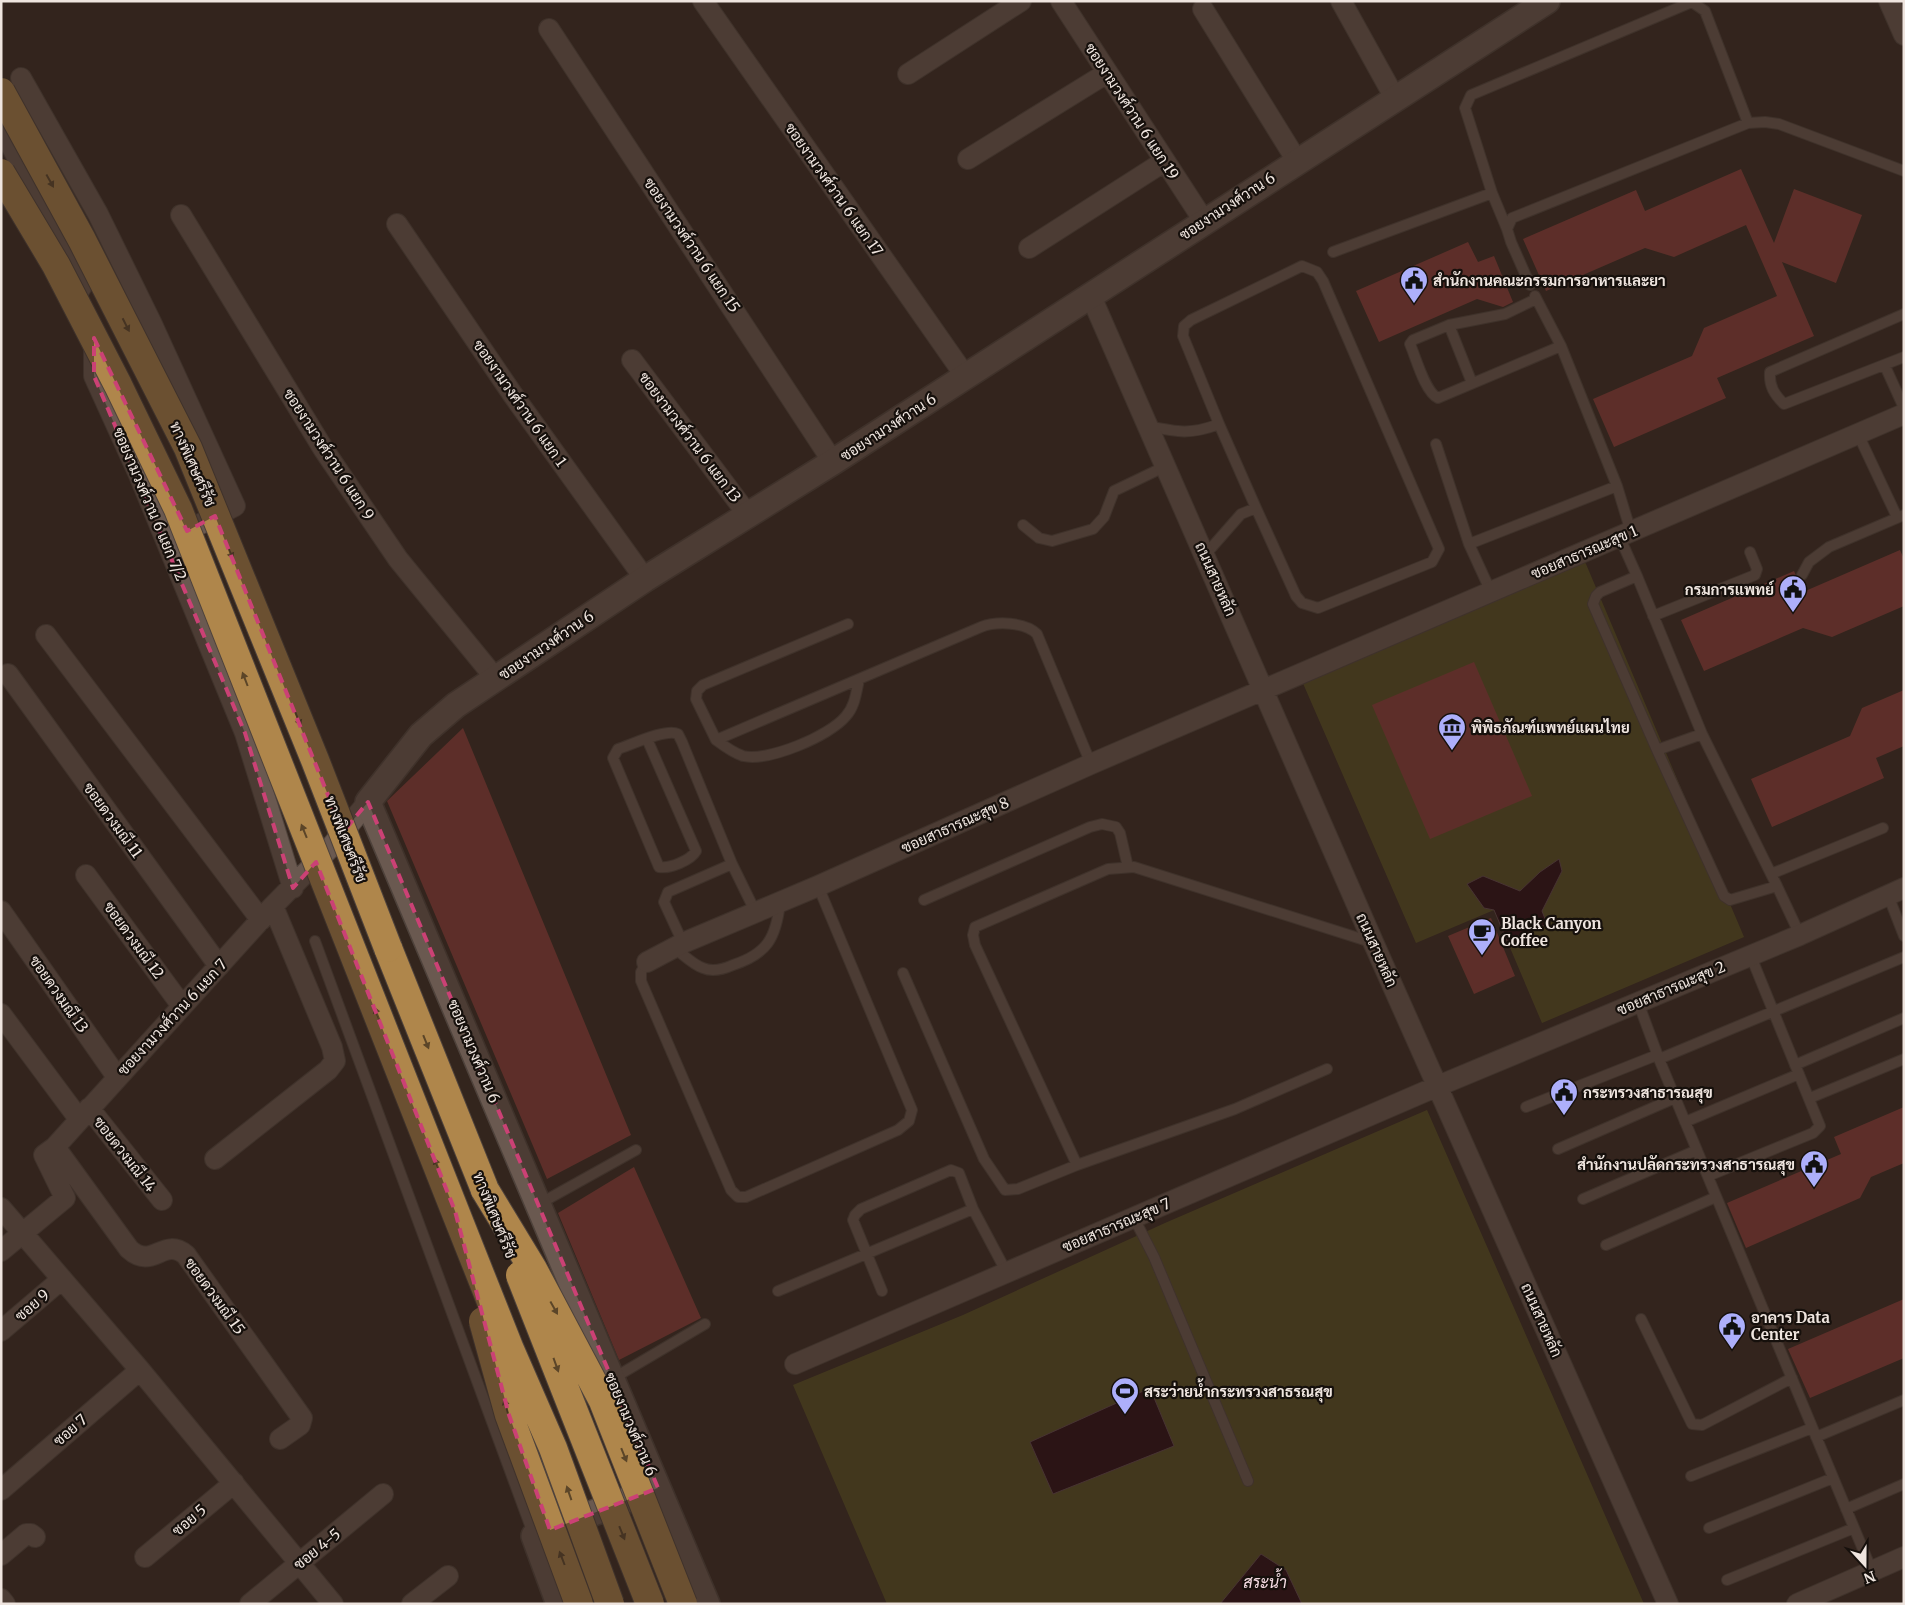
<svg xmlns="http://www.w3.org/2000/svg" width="1905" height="1605" viewBox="0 0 1905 1605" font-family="Merriweather,Sarabun,serif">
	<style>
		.green { fill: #564f1e }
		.water { fill: #22000d; stroke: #60454c }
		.building { fill: #903b38 }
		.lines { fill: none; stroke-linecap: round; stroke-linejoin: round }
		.service-casing { stroke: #4e423b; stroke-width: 12 }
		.minor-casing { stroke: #4e423b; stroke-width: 22 }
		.tertiary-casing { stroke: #4e423b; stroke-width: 28 }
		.motorway-casing { stroke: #4e423b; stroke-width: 30 }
		.service { stroke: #6a5950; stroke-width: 10 }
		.minor { stroke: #6a5950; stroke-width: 20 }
		.tertiary { stroke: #6a5950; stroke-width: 25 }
		.motorway { stroke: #af864b; stroke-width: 28 }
		.motorway-bridge-casing { stroke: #4e423b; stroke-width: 30; stroke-linecap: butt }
		.motorway-bridge { stroke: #af864b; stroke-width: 28 }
		.oneway { fill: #5b4528 }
		.marked { fill: none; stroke: #cb4175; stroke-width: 4; stroke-dasharray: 10 6; stroke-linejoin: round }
		.labels { text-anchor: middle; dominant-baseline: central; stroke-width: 4.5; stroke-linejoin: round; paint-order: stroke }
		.street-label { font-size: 15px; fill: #efe5df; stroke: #16100c }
		.poi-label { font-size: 15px; font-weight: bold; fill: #efe5df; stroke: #16100c; text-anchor: start }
		.water-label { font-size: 16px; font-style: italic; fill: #f4dbe2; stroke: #16100c }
	</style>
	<rect width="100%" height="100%" fill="#33251d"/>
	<path class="green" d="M1583,557L1744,937L1542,1023L1494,910L1416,943L1302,681Z
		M1427,1110L1644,1604H887L793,1385L963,1315L1165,1223Z"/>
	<path class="water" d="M1559,859L1562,871L1542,911L1547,924L1507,941L1494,910L1484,908L1467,884L1483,876L1520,891L1540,872Z
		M1150,1388L1174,1446L1053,1494L1030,1442Z
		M1261,1554L1286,1570L1302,1604H1220Z"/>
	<path class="building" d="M1741,169L1774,243L1794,189L1862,215L1836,283L1782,262L1814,336L1717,378L1726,398L1614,447L1593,399L1692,356L1704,328L1777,296L1746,225L1674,257L1645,248L1546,291L1523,239L1636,190L1645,211Z
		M1468,242L1478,262L1494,256L1513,302L1503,307L1477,299L1379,342L1356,291Z
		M1900,550L1904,559V606L1832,637L1803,628L1704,671L1681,620L1794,571L1803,592Z
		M1474,662L1532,796L1430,839L1372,705Z
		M1904,690V746L1876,758L1884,778L1772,827L1751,779L1850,736L1862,708Z
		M463,728L631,1135L547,1179L387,801Z
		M1491,918L1515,976L1474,994L1448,936Z
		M1904,1107V1163L1871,1177L1860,1198L1746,1248L1727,1203L1841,1154L1834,1137Z
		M634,1167L701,1318L619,1360L558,1213Z
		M1904,1299V1358L1810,1398L1788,1349Z"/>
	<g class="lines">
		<g class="service-casing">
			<path id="service" d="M1507,229L1492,193L1465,108L1471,95L1692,2L1705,11L1748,123
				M1333,252L1492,193
				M1530,285L1511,242L1507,229L1512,218L1748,123L1765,122L1779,124L1904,171
				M1535,296L1561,346L1617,486L1631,532
				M1536,299L1505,314L1449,325L1413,340L1410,344C1416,358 1425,392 1438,398L1561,346
				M1904,314L1770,372C1769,386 1774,394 1784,404L1904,357
				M1449,325L1472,383
				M1885,366L1904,408
				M1219,424L1256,508
				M1148,426C1177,432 1191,435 1219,424L1183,336L1184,326L1191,320L1302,266L1317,272L1323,281L1439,549L1432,562L1318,608L1302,603L1296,596L1256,508L1241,514L1205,555
				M1858,434L1897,517
				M1436,444L1469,544L1617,486
				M1023,525L1039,538L1052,541L1093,529L1104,517L1114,491L1166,466
				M1620,538L1637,576
				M1469,544L1491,592
				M1802,575L1809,562L1829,547L1904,515
				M1637,576L1702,734L1777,886L1730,900L1724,896L1657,750L1593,604L1596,596L1600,592Z
				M1653,616L1755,575L1757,569L1750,552
				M848,624L703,685L697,691L696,699L716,740L981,627C997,621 1025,622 1037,634L1091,764
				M647,739L696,851C691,860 670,869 659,867L613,758L618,749C631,745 666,728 678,734L682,742L732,864L668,892L664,902L683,943
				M716,740C724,746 734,753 743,756C768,762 830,736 846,716C855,706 856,693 859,680
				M1657,750L1702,734
				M732,864L756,913
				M1771,874L1883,828
				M1777,886L1800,935
				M1888,895L1904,936
				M924,900L1090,827L1102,824L1116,827L1120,833L1128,867
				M315,941L534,1536
				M674,948C683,954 693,965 703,968C712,972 724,969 733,965C767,954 776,938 780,903
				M647,962L641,972V981L731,1190L738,1197H746L898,1130L909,1121L912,1110L818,886
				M903,973L984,1159L1005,1190L1018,1189L1077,1165
				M1638,1002L1659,1059L1872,1571
				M1659,1059L1904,957
				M1795,1065L1904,1018
				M1327,1069L1235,1109L1077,1165L975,945L973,935L975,927L1108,869L1134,867L1374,943
				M1810,1098L1904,1059
				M1526,1107L1657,1055
				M1685,1122L1799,1074
				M1558,1149L1675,1098
				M1708,1176L1813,1133L1820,1126L1750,954
				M1583,1199L1697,1150
				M539,1204L636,1150
				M1134,1218L1154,1257L1248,1481
				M1606,1245L1716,1197
				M778,1291L973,1209
				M882,1291L853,1220L855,1215L861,1209L951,1170L959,1173L973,1209L1007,1273
				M1641,1319L1692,1424L1702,1425L1792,1378
				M612,1379L705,1324
				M1816,1437L1904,1400
				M1691,1476L1812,1428
				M1846,1509L1904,1484
				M1709,1528L1833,1478
				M1727,1580L1854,1528"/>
		</g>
		<g class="minor-casing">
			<path id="minor" d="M703,1L966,377
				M1061,1L1204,221
				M1341,1L1396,100
				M1889,1L1904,35
				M1203,9L1297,161
				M549,29L833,462
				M908,74L1021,1
				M21,78L98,214L151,322L235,506L175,537
				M1,126L67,255L81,288
				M968,159L1107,73
				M181,215L324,450L398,559L496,679
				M397,224L513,395L645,579
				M1029,248L1165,161
				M1090,294L1374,944L1668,1604
				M94,342V376L139,475L245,733L293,888
				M632,360L748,515
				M46,635L261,920
				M8,674L219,966
				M86,875L182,1006
				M1,911L117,1077
				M647,962L683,943L818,886L1091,764L1904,414
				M1,1014L79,1119
				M89,1108L162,1200
				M55,1147L129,1249C153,1271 163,1236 186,1255L302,1418L300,1425L280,1439
				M215,1159L328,1070L335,1061L332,1047L273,906
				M1,1208L140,1370L333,1604
				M1,1251L65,1198L44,1155L55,1147L273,906L329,849L368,802
				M1,1331L62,1279
				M795,1364L1438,1086L1800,935L1904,888
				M1,1490L140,1370
				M1,1555L26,1534H31L35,1537
				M145,1557L234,1483
				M1,1599L5,1604
				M250,1604L383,1494
				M412,1604L448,1576
				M1797,1604L1904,1557"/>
		</g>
		<g class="tertiary-casing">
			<path id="tertiary" d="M658,1488L707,1604
				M559,1604L534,1536L658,1488L368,802L421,735L456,705L645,579L833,462L1547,1"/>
		</g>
		<g class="motorway-casing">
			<path id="motorway" d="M388,948L485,1190"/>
		</g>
		<use href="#service" class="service"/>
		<use href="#minor" class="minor"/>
		<use href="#tertiary" class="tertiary"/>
		<use href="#motorway" class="motorway"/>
		<g class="motorway-bridge-casing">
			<path id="motorway-bridge" d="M1,92L82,240L188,448L315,760L388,948
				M1,173L56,265L118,385L178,509L455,1211L509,1347L553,1448L610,1604
				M485,1190L533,1269L603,1401L683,1604
				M520,1275L650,1604
				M483,1321L509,1415L579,1604"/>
		</g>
		<use href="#motorway-bridge" class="motorway-bridge"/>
	</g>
	<defs><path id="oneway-solid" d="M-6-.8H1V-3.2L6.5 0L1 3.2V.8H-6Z" transform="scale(1.25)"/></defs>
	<g class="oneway">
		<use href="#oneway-solid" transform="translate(50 181) rotate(61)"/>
		<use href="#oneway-solid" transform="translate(126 325) rotate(63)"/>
		<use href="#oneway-solid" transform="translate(230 552) rotate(68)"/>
		<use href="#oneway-solid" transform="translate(245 679) rotate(-111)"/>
		<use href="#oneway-solid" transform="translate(298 719) rotate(68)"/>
		<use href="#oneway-solid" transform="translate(304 831) rotate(-112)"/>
		<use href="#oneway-solid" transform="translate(377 1014) rotate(-112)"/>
		<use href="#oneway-solid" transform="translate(426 1042) rotate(68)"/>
		<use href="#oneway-solid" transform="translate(437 1165) rotate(-112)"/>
		<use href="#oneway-solid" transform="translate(554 1308) rotate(61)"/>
		<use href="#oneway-solid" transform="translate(556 1365) rotate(70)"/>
		<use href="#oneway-solid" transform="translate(506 1406) rotate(-105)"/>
		<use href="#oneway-solid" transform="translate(624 1455) rotate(68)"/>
		<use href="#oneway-solid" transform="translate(569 1493) rotate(-109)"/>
		<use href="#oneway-solid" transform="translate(622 1533) rotate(68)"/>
		<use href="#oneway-solid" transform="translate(562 1558) rotate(-111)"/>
	</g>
	<path d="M0 0H1905V1605H0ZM94,338L187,531L215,516L343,832L368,802L658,1488L550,1530L509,1415L455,1211L316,862L293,888L245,733L94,376Z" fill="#33251d" fill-opacity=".55" fill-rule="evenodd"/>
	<path class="marked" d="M94,338L187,531L215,516L343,832L368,802L658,1488L550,1530L509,1415L455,1211L316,862L293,888L245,733L94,376Z"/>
	<defs>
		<g id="civic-pin" transform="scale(1.4375)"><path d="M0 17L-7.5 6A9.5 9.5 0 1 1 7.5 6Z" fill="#adaffb" stroke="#16100c"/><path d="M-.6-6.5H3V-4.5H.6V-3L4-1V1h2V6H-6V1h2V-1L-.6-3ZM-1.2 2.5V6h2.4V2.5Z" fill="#111"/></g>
		<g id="museum-pin" transform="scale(1.4375)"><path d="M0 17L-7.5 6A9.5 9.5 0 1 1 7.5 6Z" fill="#adaffb" stroke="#16100c"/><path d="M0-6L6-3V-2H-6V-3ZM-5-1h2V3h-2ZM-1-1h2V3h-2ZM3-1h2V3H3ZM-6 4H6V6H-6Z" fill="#111"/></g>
		<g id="cafe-pin" transform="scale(1.4375)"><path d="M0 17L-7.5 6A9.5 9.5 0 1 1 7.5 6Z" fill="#adaffb" stroke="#16100c"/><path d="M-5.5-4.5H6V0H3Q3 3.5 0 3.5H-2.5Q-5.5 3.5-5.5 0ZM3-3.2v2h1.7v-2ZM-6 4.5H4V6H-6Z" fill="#111"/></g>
		<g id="stadium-pin" transform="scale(1.4375)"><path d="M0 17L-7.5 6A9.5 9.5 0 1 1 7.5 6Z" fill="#adaffb" stroke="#16100c"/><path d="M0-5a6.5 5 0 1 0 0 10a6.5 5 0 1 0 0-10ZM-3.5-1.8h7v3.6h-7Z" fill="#111"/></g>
	</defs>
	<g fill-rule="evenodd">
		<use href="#civic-pin" x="1414" y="280"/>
		<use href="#civic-pin" x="1793" y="589"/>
		<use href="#museum-pin" x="1452" y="727"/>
		<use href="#cafe-pin" x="1482" y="932"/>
		<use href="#civic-pin" x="1564" y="1092"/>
		<use href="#civic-pin" x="1814" y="1164"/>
		<use href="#civic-pin" x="1732" y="1326"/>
		<use href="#stadium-pin" x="1125" y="1391"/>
	</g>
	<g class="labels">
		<g class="street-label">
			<text transform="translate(1132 111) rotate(57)">ซอยงามวงศ์วาน 6 แยก 19</text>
			<text transform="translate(834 189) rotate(55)">ซอยงามวงศ์วาน 6 แยก 17</text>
			<text transform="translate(1227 206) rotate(-33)">ซอยงามวงศ์วาน 6</text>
			<text transform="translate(692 245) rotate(56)">ซอยงามวงศ์วาน 6 แยก 15</text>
			<text transform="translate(520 403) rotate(55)">ซอยงามวงศ์วาน 6 แยก 1</text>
			<text transform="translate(888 427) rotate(-33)">ซอยงามวงศ์วาน 6</text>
			<text transform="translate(690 437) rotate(53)">ซอยงามวงศ์วาน 6 แยก 13</text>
			<text transform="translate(329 454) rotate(57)">ซอยงามวงศ์วาน 6 แยก 9</text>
			<text transform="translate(193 464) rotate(66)">ทางพิเศษศรีรัช</text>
			<text transform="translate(150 504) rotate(67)">ซอยงามวงศ์วาน 6 แยก 7/2</text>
			<text transform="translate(1584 552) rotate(-23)">ซอยสาธารณะสุข 1</text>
			<text transform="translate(1216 579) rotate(66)">ถนนสายหลัก</text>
			<text transform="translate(546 645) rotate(-34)">ซอยงามวงศ์วาน 6</text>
			<text transform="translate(113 820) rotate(54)">ซอยดวงมณี 11</text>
			<text transform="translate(955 825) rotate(-24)">ซอยสาธารณะสุข 8</text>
			<text transform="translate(346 839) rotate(69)">ทางพิเศษศรีรัช</text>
			<text transform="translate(134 940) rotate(54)">ซอยดวงมณี 12</text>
			<text transform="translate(1377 950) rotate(66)">ถนนสายหลัก</text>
			<text transform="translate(1671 988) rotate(-23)">ซอยสาธารณะสุข 2</text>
			<text transform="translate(59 994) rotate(55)">ซอยดวงมณี 13</text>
			<text transform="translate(172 1017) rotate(-47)">ซอยงามวงศ์วาน 6 แยก 7</text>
			<text transform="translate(474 1051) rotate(67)">ซอยงามวงศ์วาน 6</text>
			<text transform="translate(125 1154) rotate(52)">ซอยดวงมณี 14</text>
			<text transform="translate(495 1215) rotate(68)">ทางพิเศษศรีรัช</text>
			<text transform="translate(1116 1225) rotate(-23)">ซอยสาธารณะสุข 7</text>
			<text transform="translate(215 1296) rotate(54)">ซอยดวงมณี 15</text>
			<text transform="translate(32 1305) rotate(-41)">ซอย 9</text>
			<text transform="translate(1542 1320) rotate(66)">ถนนสายหลัก</text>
			<text transform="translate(631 1424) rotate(67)">ซอยงามวงศ์วาน 6</text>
			<text transform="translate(70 1430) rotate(-41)">ซอย 7</text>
			<text transform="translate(189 1520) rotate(-40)">ซอย 5</text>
			<text transform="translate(317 1549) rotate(-39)">ซอย 4-5</text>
		</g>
		<g class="poi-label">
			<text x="1433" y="280">สำนักงานคณะกรรมการอาหารและยา</text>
			<text x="1774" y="589" text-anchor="end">กรมการแพทย์</text>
			<text x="1471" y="727">พิพิธภัณฑ์แพทย์แผนไทย</text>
			<text x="1501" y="923">Black Canyon<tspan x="1501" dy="17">Coffee</tspan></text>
			<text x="1583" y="1092">กระทรวงสาธารณสุข</text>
			<text x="1795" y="1164" text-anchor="end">สำนักงานปลัดกระทรวงสาธารณสุข</text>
			<text x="1751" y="1317">อาคาร Data<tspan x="1751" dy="17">Center</tspan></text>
			<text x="1144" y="1391">สระว่ายน้ำกระทรวงสาธรณสุข</text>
		</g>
		<g class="water-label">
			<text x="1265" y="1582">สระน้ำ</text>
		</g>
	</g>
	<rect width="1905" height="1605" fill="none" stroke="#efe5df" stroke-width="5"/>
	<g transform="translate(1865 1565) rotate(159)" stroke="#16100c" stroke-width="4" paint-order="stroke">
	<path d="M0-4L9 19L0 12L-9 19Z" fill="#efe5df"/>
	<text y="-8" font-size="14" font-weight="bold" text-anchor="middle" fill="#efe5df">N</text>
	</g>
</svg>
